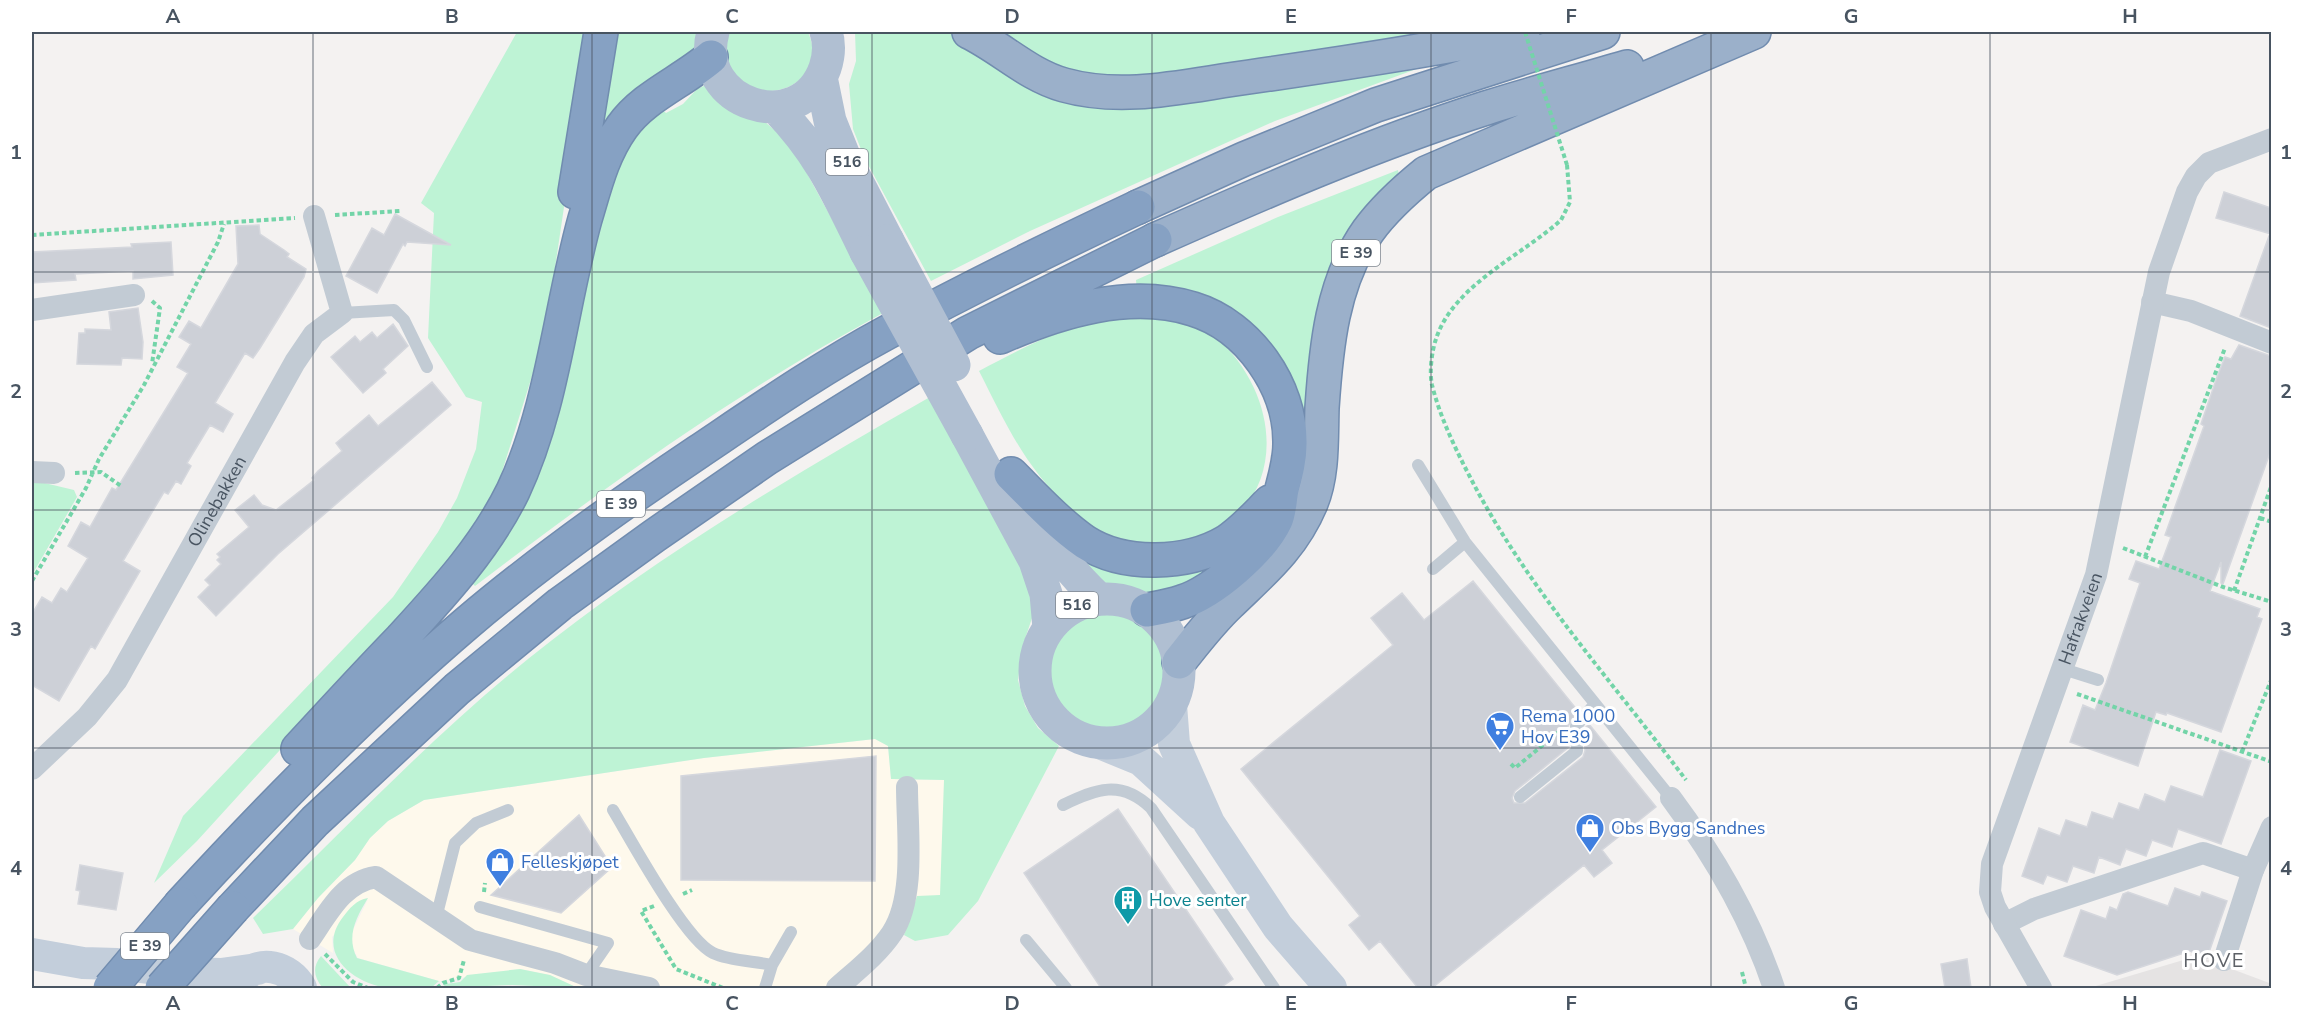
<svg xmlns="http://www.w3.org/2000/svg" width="2303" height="1020" viewBox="0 0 2303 1020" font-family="'Nunito Sans',sans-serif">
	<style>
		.commercial { fill: #fef9ec }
		.education { fill: #e5e3e3 }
		.green { fill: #bef3d5 }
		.building { fill: #cdd0d7; stroke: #d5d7dd; stroke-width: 1.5 }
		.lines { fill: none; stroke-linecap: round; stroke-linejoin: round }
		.trunk-casing { stroke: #718caf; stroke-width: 36 }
		.motorway-casing { stroke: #718caf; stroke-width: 36 }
		.path { stroke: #73d4a8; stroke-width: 4; stroke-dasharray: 4.5 3; stroke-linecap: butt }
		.service { stroke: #c2cbd4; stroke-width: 12 }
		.minor { stroke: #c2cbd4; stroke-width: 22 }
		.secondary { stroke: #c3cedb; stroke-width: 32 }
		.primary { stroke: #b0bfd2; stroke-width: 33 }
		.trunk { stroke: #9bb0ca; stroke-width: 33 }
		.motorway { stroke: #86a1c3; stroke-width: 33 }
		.motorway-bridge-casing { stroke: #718caf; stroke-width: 36; stroke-linecap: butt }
		.path-bridge { stroke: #73d4a8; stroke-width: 4; stroke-dasharray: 4.5 3; stroke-linecap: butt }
		.primary-bridge { stroke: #b0bfd2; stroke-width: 33 }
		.motorway-bridge { stroke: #86a1c3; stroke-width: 33 }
		.grid { fill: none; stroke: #485461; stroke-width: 1.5; stroke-opacity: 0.55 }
		.labels { text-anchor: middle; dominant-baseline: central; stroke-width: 6; stroke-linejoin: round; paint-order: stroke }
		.shield { fill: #fff; stroke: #7f8790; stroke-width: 1.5 }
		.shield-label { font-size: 16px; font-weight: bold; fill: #485461 }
		.street-label { font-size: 18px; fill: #485461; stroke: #fff }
		.shop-label { font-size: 18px; fill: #366cbe; stroke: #fff; text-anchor: start }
		.culture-label { font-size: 18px; fill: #0d838f; stroke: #fff; text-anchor: start }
		.neighbourhood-label { font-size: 20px; letter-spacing: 1.5px; fill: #5d6167; stroke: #fff }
		.neatline { fill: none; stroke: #485461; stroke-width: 2 }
		.grid-label { font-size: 20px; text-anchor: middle; font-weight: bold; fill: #485461 }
	</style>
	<rect width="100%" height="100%" fill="#f4f2f1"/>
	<path class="commercial" d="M875,739L888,746L891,779L944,780L943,872L940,896L850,988H578L550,975L520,969L439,981L358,958L351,945V934L368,899L332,937L333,953L293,929L318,898L355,860L370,838L388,821L424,800L704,758Z"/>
	<path class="education" d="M2197,956L2272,984L2271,988H2089Z"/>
	<path class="green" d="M517,32H590L552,288L537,360L496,491L465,547L197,841L154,883L183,816L393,597L438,532L457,498L476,449L482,402L466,397L428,338L434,213L421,203Z
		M612,32H702C698,56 629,110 607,130L596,131Z
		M729,32H808C836,95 730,116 727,54C727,46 725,39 729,32Z
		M855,32H953L1059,95L1430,64L1275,121L1030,231L931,281L864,157L853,129L849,84L856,61Z
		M1002,32H1455L1120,82L1052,65Z
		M706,85L759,117L791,144L883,313C735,393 609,484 475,586L468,579L559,406L573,351L591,236L630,134L661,109L666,113L683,104L697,89Z
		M1398,170L1400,182L1373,209L1307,422L1297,387L1269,343L1232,313L1137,291L1136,280L1278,217Z
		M1161,315C1179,320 1201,323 1215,336C1292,404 1287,527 1172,544C1149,547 1123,548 1102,536C1094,532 1087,524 1081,518C1028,474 1009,430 979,371C1044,336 1086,316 1161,315Z
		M930,397L1025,569L1033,615L1023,645L1018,680L1025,706L1038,728L1059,746L978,901L948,935L915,941L904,935L917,896L940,895L944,780L891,779L888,746L875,739L704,758L424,800L388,821L370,838L355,860L318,898L293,929L263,934L253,918C343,831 430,738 528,659C651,560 793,475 930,397Z
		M32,480L74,490L77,497L32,575Z
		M1055,531L1212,561L1216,570L1156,596L1109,584L1081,572Z
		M1044 672a62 62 0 1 1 124 0a62 62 0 1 1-124 0Z
		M368,898C356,918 346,936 357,958L439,981L431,988C418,989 403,990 389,988C353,984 315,953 343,917C350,908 356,900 368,898Z
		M321,956L350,987L353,988L322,987C314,977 312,967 321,956Z
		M520,969L550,975L578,988L512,985L441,988L446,984L460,982L467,975Z"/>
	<path class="building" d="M2224,192L2271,208V234L2216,218Z
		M395,214L451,245L407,242L405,246L403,244L377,293L346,276L372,228L384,235Z
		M259,225L260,234L284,250L289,254L287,257L306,269L304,277L260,348L253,358L245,353L215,403L233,414L223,432L210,425L187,463L191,466L181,484L176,481L168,494L164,492L123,561L140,571L95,649L91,646L59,701L32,685V614L42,597L52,603L61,588L67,592L88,558L68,546L81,522L90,527L112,488L116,490L188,373L177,367L191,344L179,337L189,321L201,328L238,264L236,226Z
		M2269,236H2271V328L2240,316Z
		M171,242L173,275L133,279V271L75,274L76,280L32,283V252L132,247L131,244Z
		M138,308L143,342L142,359L122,358L121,365L77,364L79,333H85V329L111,330L109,312Z
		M393,324L408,346L383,369L386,373L363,393L331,357L355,336L360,342L372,332L377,338Z
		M2239,345L2271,356V450L2223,584L2221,583V562L2210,591L2260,609L2257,617L2262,619L2221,732L2167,713L2166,715L2156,712L2138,766L2070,742L2083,705L2095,710L2106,683L2140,583L2129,579L2136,561L2159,569L2171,537L2165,535L2204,426L2201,424L2217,377L2225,357L2231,359Z
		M432,382L451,405L278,554L216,616L198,597L210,585L205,580L221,564L217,560L220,557L217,554L249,527L235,510L254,495L262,505L276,510L314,480L312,478L318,471L342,451L336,443L369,415L378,426Z
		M1473,581L1578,711L1568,726L1569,747L1515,791L1512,798L1514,803H1525L1583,757L1585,751L1584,729L1589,724L1656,807L1602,850L1612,863L1594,877L1584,865L1432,988H1418L1380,941L1369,950L1349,925L1360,916L1241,769L1393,645L1371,618L1402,593L1424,620Z
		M2220,750L2251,761L2221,844L2178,829L2172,847L2152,840L2146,856L2126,849L2120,865L2099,857L2094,873L2073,866L2067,882L2047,875L2043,884L2022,876L2039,828L2060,836L2066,820L2087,827L2092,812L2113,819L2119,803L2139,810L2145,794L2165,802L2171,786L2203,797Z
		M876,756L875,881L681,880V776Z
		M1118,809L1233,979L1220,988H1101L1024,873Z
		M579,815L612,867L561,913L491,895Z
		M80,865L123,873L116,910L78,904L80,891L76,890Z
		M2175,888L2200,897L2202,892L2227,901L2207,958L2190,951L2117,975L2064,956L2081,910L2106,919L2110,907L2117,910L2123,894L2128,892L2168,906Z
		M1967,959L1971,988H1945L1941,964Z"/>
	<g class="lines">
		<g class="trunk-casing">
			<path id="trunk" d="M969,32C1002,48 1028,75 1064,85C1125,102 1188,85 1249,77C1340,64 1433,50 1523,32
				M1138,207L1244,159L1376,105L1603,32
				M1155,240C1263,192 1373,144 1486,108C1533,93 1580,81 1627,67
				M1179,662C1195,642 1210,622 1229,604C1263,571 1292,548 1311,503C1323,474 1321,439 1322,408C1326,348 1332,282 1368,231C1384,209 1405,190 1426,173L1754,32"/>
		</g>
		<g class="motorway-casing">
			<path id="motorway" d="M575,192L601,32
				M1000,337C1059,311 1130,289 1193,309C1249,326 1291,387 1290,444C1290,460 1286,474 1282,489C1280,499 1280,511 1276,520C1262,550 1213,592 1182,602C1171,606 1158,608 1147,610
				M1011,474C1035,498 1058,523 1085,542C1124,567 1187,565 1226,542C1243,531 1256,516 1270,502
				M298,749C332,712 366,675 401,639C443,593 485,548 513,491C553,406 560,309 585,219C595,186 602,155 622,127C644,96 682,82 711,57
				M181,904C272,805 365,710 467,623C540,561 619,505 698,452C759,411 821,368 886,333C968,289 1053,247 1138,207
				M233,908L315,821L457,689L560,604L654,536L767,458L968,333L1155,240"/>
		</g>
		<path class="path" d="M1567,165L1570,202L1561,220C1521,256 1456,284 1437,336C1432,349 1429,371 1432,385C1440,417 1455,448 1470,477C1527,588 1612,681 1686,780
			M335,215L400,211
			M32,235L295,218
			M152,301L160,308L152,364
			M75,473L101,472L121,486
			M2260,518L2272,522
			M2123,548L2223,587L2272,602
			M2145,557L2225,348
			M32,581L86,488L99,459L144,385L218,242L224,224
			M2234,591L2272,484
			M2077,694L2272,762
			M2242,752L2272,678
			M1511,764L1515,768L1560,731
			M484,892L485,883
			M683,894L692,890
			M654,906L641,911L676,969L723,988
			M325,954L353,982L368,988
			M1742,972L1746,988
			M437,988L443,983L459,978L464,960"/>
		<path class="service" d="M342,313L394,310L404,320L427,367
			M1418,465L1465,542L1671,798
			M1433,569L1465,542
			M2060,668L2098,680
			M1520,797L1577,751L1576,726L1594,705
			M1063,805C1096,789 1121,779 1151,808L1274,988
			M613,810C631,840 685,940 713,953C730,961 754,961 772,965
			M480,907L608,943L586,975
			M436,918L455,843L476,823L508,810
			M1026,940L1066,988
			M765,988L772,965L791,932"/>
		<g class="minor">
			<path d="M2152,302L2191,311L2272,343"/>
			<path d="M32,310L134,295"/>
			<path d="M32,472L54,473"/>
			<path id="s1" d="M32,769L87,717L117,680L295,362L314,334L342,313L314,216"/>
			<path d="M1671,798C1715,857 1751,919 1774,988"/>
			<path d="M2004,924L2034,909L2203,853L2253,870"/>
			<path d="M310,939C328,913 343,882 376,877L470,940L555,963L586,975L649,988"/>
			<path d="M2224,960L2253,870L2272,827"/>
			<path d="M837,988C856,971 878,954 892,933C916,897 907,829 907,787"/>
			<path id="s2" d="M2041,988L1995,907L1990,892L1992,864L2096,575L2159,272L2187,192L2196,176L2209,163L2272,139"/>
		</g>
		<path class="secondary" d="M1171,705L1174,744L1209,823L1278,927L1331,988
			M1102,744L1141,760L1200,814
			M32,954L83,963L117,964L186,973L221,974L257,969
			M241,980C258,957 290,967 301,988"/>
		<path class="primary" d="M713,32C693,104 800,139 825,68C829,56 830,44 826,32
			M821,77L830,121L844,156L888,241
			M776,108C821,154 838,195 866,252
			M967,435L1035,561L1046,594L1049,628
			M1036,518C1053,550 1072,574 1099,599
			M1035 671a72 72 0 1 1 144 0a72 72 0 1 1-144 0Z"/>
		<use href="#trunk" class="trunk"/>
		<use href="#motorway" class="motorway"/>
		<g class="motorway-bridge-casing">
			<path id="motorway-bridge" d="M110,988L181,904
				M162,988L233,908"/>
		</g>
		<path class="path-bridge" d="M1525,32L1567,165"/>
		<path class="primary-bridge" d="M888,241L954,365
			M866,252L967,435"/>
		<use href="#motorway-bridge" class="motorway-bridge"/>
	</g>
	<path class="grid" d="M313,32V988M592,32V988M872,32V988M1152,32V988M1431,32V988M1711,32V988M1990,32V988M32,272H2272M32,510H2272M32,748H2272"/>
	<defs>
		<g id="supermarket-pin" transform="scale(1.5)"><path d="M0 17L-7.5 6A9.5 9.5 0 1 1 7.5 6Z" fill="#3f7fe0" stroke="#fff"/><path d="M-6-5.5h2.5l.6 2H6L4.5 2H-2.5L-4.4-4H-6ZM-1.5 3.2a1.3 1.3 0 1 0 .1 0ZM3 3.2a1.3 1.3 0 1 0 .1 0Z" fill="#fff"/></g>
		<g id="shop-pin" transform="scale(1.5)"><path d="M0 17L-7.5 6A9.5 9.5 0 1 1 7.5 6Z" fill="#3f7fe0" stroke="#fff"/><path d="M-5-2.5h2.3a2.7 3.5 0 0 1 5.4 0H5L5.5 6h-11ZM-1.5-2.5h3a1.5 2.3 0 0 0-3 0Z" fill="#fff"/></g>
		<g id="building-pin" transform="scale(1.5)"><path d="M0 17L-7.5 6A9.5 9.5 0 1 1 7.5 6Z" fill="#0f9aa8" stroke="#fff"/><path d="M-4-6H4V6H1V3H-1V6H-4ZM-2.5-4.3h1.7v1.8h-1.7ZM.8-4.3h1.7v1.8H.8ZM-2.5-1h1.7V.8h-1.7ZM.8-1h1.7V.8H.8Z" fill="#fff"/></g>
	</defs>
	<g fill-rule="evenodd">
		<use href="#supermarket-pin" x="1500" y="726"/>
		<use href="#shop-pin" x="1590" y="828"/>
		<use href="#shop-pin" x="500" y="862"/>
		<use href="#building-pin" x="1128" y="900"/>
	</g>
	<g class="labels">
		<g class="shield">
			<rect x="826" y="149" width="42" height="26" rx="4.5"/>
			<rect x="1332" y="240" width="48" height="26" rx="4.5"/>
			<rect x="597" y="491" width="48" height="26" rx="4.5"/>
			<rect x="1056" y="592" width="42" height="26" rx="4.5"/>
			<rect x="121" y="933" width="48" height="26" rx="4.5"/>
		</g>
		<g class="shield-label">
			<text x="847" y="162">516</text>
			<text x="1356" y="253">E 39</text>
			<text x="621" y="504">E 39</text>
			<text x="1077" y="605">516</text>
			<text x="145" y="946">E 39</text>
		</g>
		<g class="street-label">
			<text stroke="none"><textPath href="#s1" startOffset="328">Olinebakken</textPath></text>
			<text stroke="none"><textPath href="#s2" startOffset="398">Hafrakveien</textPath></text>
		</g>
		<g class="shop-label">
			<text x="1521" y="716">Rema 1000<tspan x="1521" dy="21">Hov E39</tspan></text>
			<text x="1611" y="828">Obs Bygg Sandnes</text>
			<text x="521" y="862">Felleskjøpet</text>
		</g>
		<g class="culture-label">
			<text x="1149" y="900">Hove senter</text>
		</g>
		<g class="neighbourhood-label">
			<text x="2214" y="960">HOVE</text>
		</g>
	</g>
	<rect width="2303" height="1020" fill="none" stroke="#ffffff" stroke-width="66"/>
	<rect x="33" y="33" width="2237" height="954" class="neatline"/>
	<g class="grid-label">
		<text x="173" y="23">A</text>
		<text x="452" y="23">B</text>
		<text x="732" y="23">C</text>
		<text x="1012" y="23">D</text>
		<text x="1291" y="23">E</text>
		<text x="1571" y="23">F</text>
		<text x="1851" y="23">G</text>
		<text x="2130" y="23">H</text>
		<text x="16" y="159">1</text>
		<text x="2286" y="159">1</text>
		<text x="16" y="398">2</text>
		<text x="2286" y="398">2</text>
		<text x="16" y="636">3</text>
		<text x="2286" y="636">3</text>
		<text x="16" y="875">4</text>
		<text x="2286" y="875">4</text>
		<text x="173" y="1010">A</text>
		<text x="452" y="1010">B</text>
		<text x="732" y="1010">C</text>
		<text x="1012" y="1010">D</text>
		<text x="1291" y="1010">E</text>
		<text x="1571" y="1010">F</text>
		<text x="1851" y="1010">G</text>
		<text x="2130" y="1010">H</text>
	</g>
</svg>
